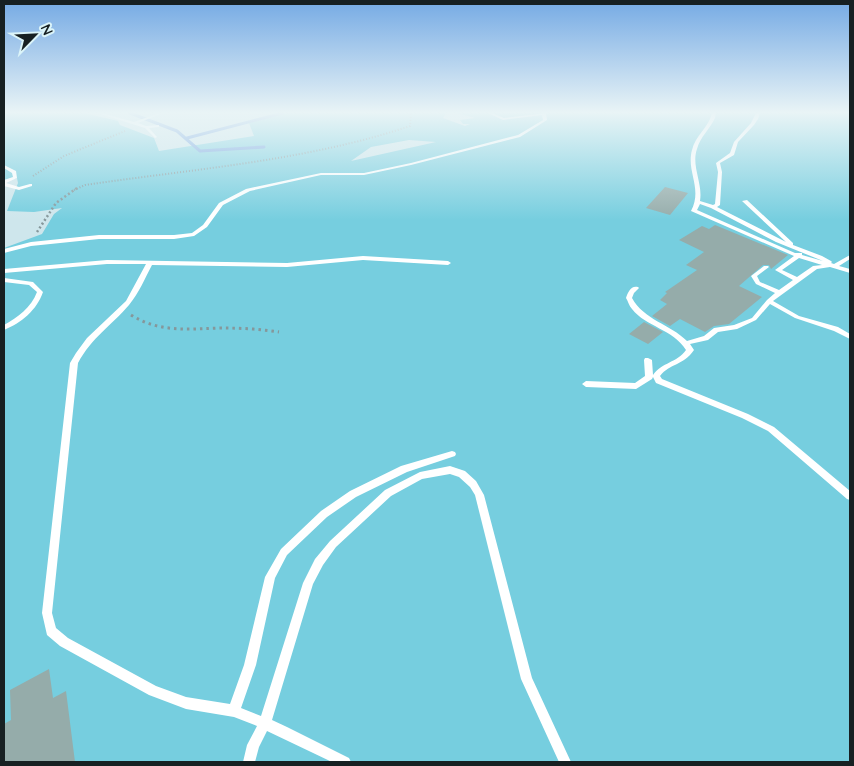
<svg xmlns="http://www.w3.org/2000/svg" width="854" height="766" viewBox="0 0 854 766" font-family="Quicksand,sans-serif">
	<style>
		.green { fill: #76cedf; fill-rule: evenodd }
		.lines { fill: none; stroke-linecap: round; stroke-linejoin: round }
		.stream { stroke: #6a9cdf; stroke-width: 3 }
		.building { fill: #95acaa }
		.path-far2 { stroke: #85979b; stroke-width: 2; stroke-dasharray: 1 2; stroke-linecap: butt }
		.path-far1 { stroke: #85979b; stroke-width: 2.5; stroke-dasharray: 2 2.5; stroke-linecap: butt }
		.path { stroke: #85979b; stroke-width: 3; stroke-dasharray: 2.5 4; stroke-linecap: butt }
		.lane { fill: #fff; fill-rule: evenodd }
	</style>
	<rect width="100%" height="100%" fill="#cee6ec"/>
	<path class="green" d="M4,113H84L118,121L120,125L154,138L159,151L254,136L249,123L286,113H446L443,118L465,126L470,124H463L460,120L475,118L457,113H850V762H4V248L42,234L54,214L62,208L34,212L7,211L18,183L17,178L4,182ZM409,140L436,142L351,161L371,147Z"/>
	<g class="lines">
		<path class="stream" d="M130,113L177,131L200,151L264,147
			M187,138L283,113"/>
	</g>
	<path class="building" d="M665,187L688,193L670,215L646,208Z
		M715,225L788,255L771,269L769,265H763L739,286L762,297L729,324L714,326L705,332L680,319L670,326L652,316L667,304L660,300L667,293L665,292L697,270L686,265L704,252L679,240L702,226L709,229Z
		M644,322L663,332L648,344L629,334Z
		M49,669L53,698L66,691L75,762H4V724L11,720L10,690Z"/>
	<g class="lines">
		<path class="path-far2" d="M33,176L64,156L125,131
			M74,190L85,185C193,169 306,161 410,126L411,113"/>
		<path class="path-far1" d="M37,232L56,203L77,188"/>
		<path class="path" d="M131,315C160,333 189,329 221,328C240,328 260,329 279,332"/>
		<path class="lane" d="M97,113H102L134,122L159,113H163L138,123L146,126L159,125V127L149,128L157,137L155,138L145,128Z
			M488,113H492L504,118L546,113L547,120L520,137L411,165L364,175H321L250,191L223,205L207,227L194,236L174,239H99L31,246L4,253V249L31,242L99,235H174L192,233L203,225L219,203L246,189L321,173H364L411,163L518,135L543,120L542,115L503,120Z
			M712,113H716L715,118C710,129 700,137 697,149C691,166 703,183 700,201L713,205L715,204L718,172L716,163L730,153L734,142L751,123L756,113H760L758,119L754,125L738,142L734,155L720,163L722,172L720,205L717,207L786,242L742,201L747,200L793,243V245L822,256L831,261L832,262L831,263L834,264L850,255V259L839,266L850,269V273L830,267L817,269L773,301L799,316L838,327L850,334V339L834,331L795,318L770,304L756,320L737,329L718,332L708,340L690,344L694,350C683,366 670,363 660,376L662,379L748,414L774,427L850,491V500L847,499L768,431L742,418L656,383L653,377L652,379L636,389L586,387L582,384L586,381L635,383L645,376L644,360L645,358H648L652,360L653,375C662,362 677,363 686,350C673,329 646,327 632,309C629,306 628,301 626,298C628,292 631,285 638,287L639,288L634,293L632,298C644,320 670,324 687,341L704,336L714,328L734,325L752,318L767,300L775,293L756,284L751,276L764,266H768L769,267L757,276L760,282L779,290L793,280L775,270L794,256L691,211C703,188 686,172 692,150C695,136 709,127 712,113ZM700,204L711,208L776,242L823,261L802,255V253H795L697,210ZM799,258L822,265L813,266L797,277L782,270Z
			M4,165L16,171L17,178L6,183L19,187L30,184H32V186L19,190L4,186V180L13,177L12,173L4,168Z
			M363,256L448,261L451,263L448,265L363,260L287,267L152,265C145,278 139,293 129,305C111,326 92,337 78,363L52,613L56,628L68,638L156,686L186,697L230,704L244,665L265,577L281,549L321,511L350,491L401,466L452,451L455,452L456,454L455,456L407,472L356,497L327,517L287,555L275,578L256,665L241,708L261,716L303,583L315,559L330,541L385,490L420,472L450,466L465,471L476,481L484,495L532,678L571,762H559L521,679L475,495L470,487L459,477L450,474L422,479L391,496L336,547L323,565L313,584L272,720L287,727L349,758L351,762H332L267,731L259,747L255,762H243L247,745L257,726L234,717L186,709L149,695L60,646L47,635L42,613L70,363L76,353L87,338L126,301L146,264H107L4,273V269L107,260L287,263Z
			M4,278L33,282L43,292C37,310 21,323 4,330V325C18,317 31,308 37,292L29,285L4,282Z"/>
	</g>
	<linearGradient id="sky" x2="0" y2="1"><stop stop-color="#75aae4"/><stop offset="0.51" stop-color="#e9f4f6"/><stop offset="1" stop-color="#e9f4f6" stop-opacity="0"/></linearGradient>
	<rect width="854" height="220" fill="url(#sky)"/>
	<rect width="854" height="766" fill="none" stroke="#172022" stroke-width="10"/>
	<g transform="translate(35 35) rotate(66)" stroke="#dbf4f9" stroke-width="4" paint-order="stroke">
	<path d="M0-4L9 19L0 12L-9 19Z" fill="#172022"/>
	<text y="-8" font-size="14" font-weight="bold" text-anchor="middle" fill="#172022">N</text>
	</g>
</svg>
